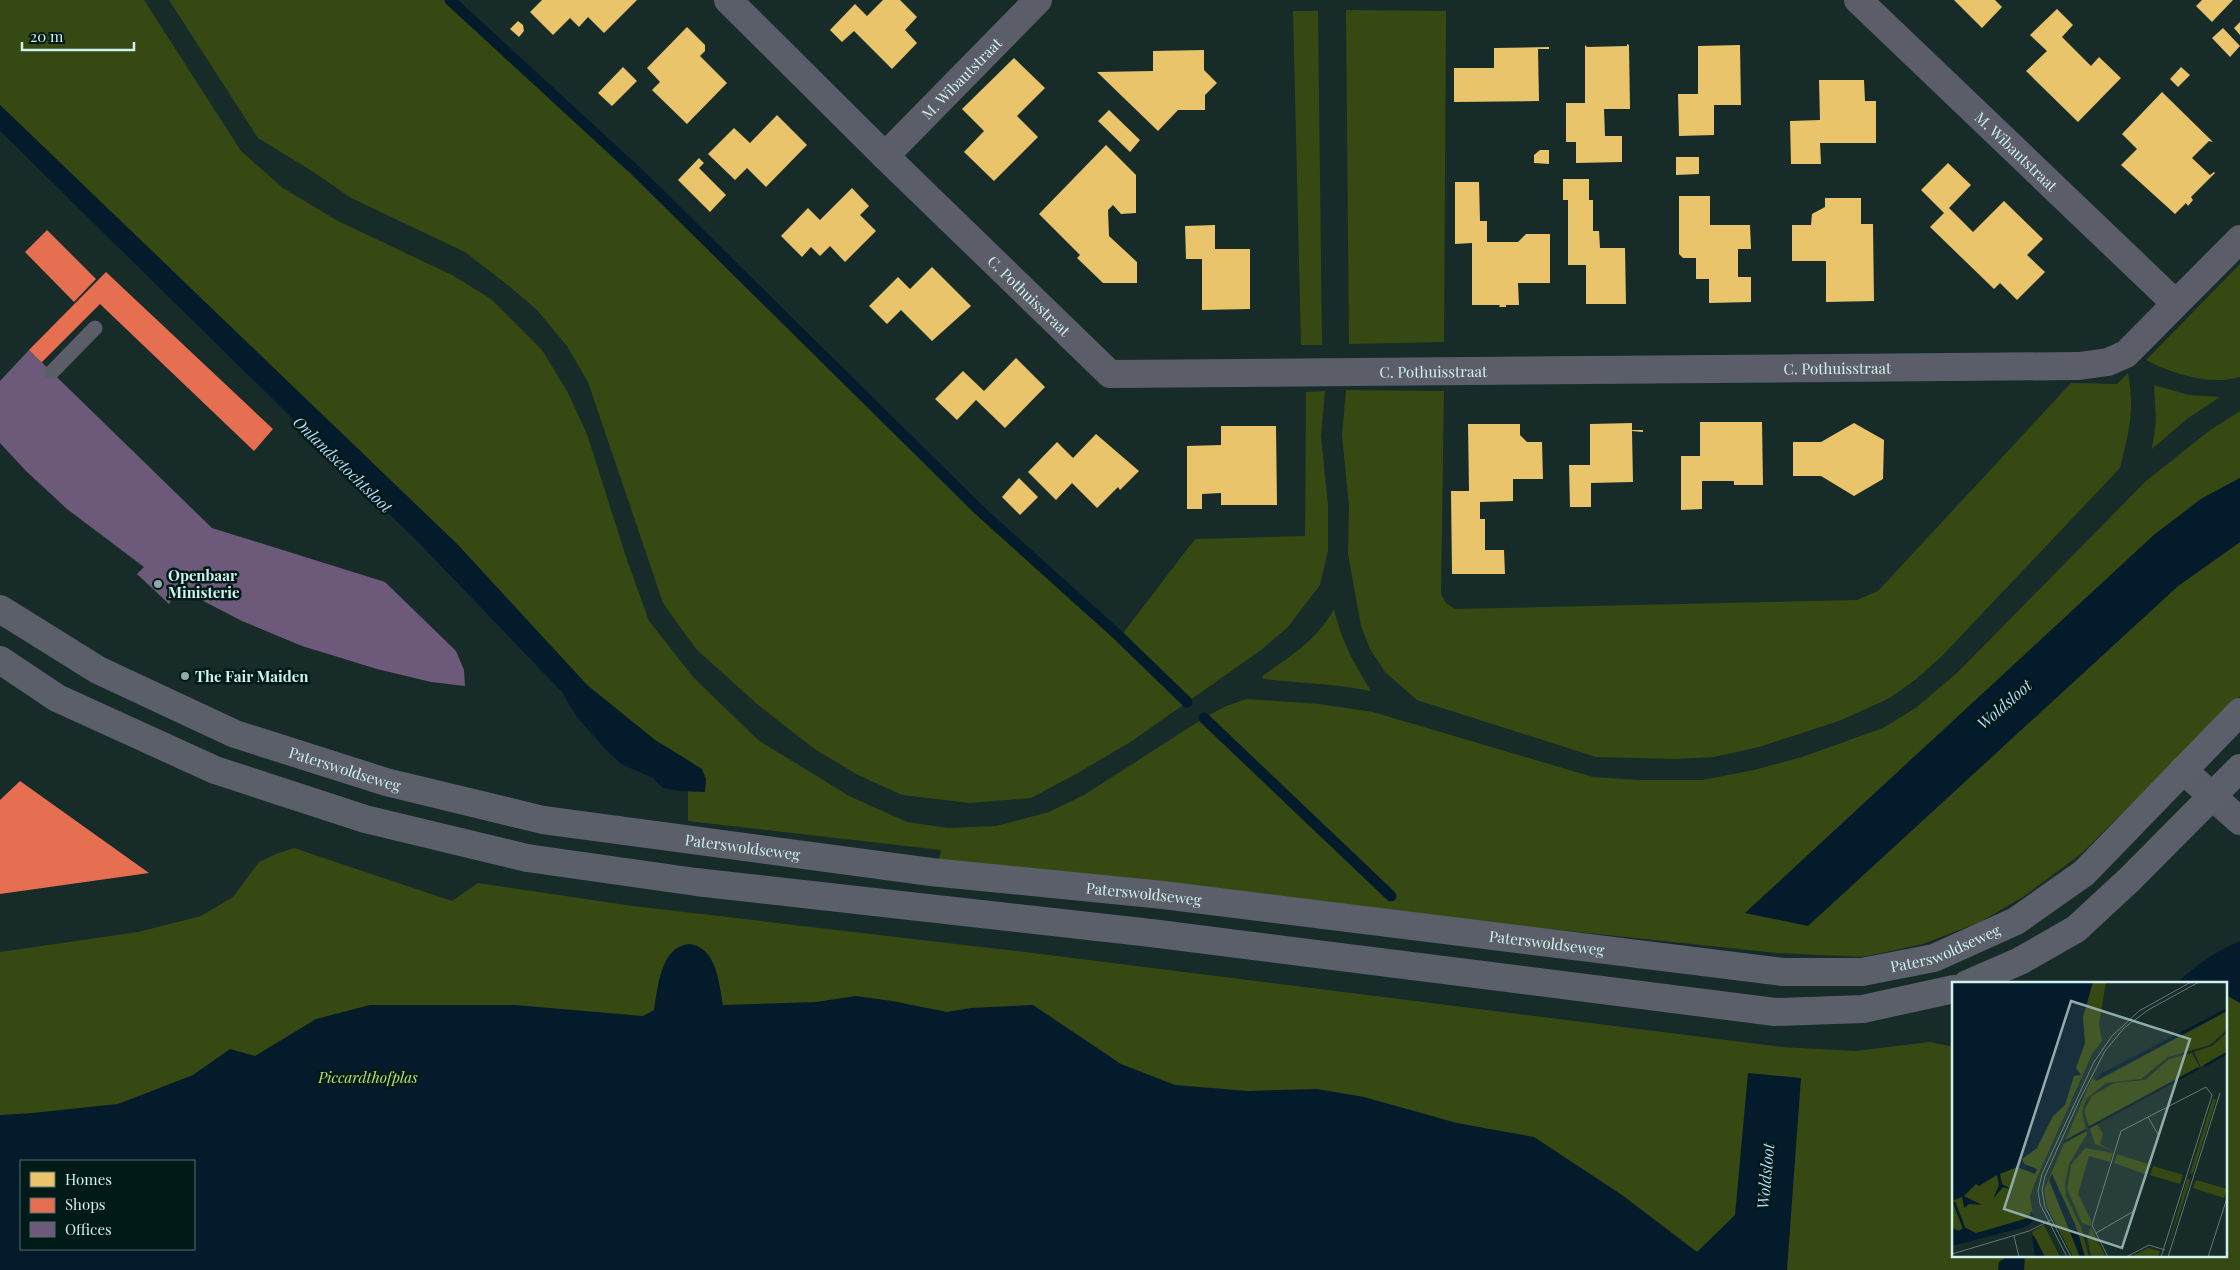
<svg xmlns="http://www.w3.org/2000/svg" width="2240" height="1270" viewBox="0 0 2240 1270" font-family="'Playfair Display',serif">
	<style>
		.green { fill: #364912; fill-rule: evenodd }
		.water { fill: #041b2c; fill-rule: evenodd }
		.homes { fill: #e9c46a }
		.shops { fill: #e76f51 }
		.offices { fill: #6d597a }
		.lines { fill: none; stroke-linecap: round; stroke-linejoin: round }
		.stream { stroke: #041b2c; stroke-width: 11 }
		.lane { stroke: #5b5e68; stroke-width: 15 }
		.street { stroke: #5b5e68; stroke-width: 28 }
		.secondary { stroke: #5b5f6a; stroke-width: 28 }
		.poi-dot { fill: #8faca8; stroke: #001a17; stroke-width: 2 }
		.labels { text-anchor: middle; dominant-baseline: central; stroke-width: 5; stroke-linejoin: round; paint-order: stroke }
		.street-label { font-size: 15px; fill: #d0f1ec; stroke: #001a17 }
		.poi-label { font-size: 15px; font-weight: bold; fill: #d0f1ec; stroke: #001a17; text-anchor: start }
		.park-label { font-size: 15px; font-style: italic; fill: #bae16d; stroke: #001a17 }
		.water-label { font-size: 16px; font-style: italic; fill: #b3d8f9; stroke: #001a17 }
		.inset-river { fill: none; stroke: #041b2c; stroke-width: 2.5 }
		.inset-road { fill: none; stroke: #617a77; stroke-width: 1 }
		.view { fill: #8faca8; fill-opacity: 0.15; stroke: #8faca8; stroke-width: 2.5 }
		.inset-edge { fill: none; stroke: #d0f1ec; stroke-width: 2.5 }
	</style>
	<rect width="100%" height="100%" fill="#172b29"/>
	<path class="green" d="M0,0H144L241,151L283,188L338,221L452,275L491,299L542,350L567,391L587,434L626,557L649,621L694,678L758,740L849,796L907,822L948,828L996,826L1049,812L1084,795L1204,718L1226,706L1247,699L1319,704L1373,712L1593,777L1639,780H1702L1754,770L1802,757L1883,728L1917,707L1958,672L2146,481L2209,431L2240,411V478L2201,499L2154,535L1746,913L1808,925L2178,586L2240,542V696L2081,854L2023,897L1980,922L1923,944L1863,957L1777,953L938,864L941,850L688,821V791H705L691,762L655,740L587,685L458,545L0,105Z
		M169,0H450L639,174L979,510L1120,637L1195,539L1305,536L1306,392L1325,391L1321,436L1328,506V551L1320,585L1288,627L1261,650L1132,741L1076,774L1031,798L970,803L902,795L858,775L816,750L757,704L696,649L663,603L588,382L567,346L537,310L509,286L465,252L351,198L315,173L258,138Z
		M1346,10L1446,11L1444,342L1349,344Z
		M1293,11H1318L1322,345H1301Z
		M2240,264V377C2210,386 2173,374 2146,360Z
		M2128,373C2135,411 2129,431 2120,468L1941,657L1915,680L1888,699L1839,721L1759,747L1714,757L1676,759L1596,757L1417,700L1385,672L1370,649L1361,626L1348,554L1349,507L1342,435L1346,390L1444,391L1441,594L1446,603L1455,609L1857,600L1878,591L2071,383L2117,384Z
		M2154,385L2189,395L2220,397L2187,419L2152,449L2156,421Z
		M1334,609C1342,643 1353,661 1371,691L1341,686L1263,679L1262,676C1291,656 1317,640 1334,609Z
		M294,848L452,901L478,883L633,906L1025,952L1781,1047L1855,1051L1930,1042L1954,1047V1256H2226V984H2176C2195,965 2215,951 2240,941V1270H0V952L138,932L201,916L233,897L259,862L276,854ZM21,1161H194V1249H21Z"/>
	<path class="water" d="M0,105L458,545L587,685L655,740L702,769L706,779L705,792L680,791L663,788L653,778L621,764L606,750L576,716L562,692L420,544L0,131Z
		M2240,478V542L2178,586L1808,926L1745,913L2154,535L2201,499Z
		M2240,941V1003L2226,995V984H2176C2195,965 2215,951 2240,941Z
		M689,944C717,947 719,984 723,1005L816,1002L856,996L892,1001L947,1012L971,1008L1033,1005L1121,1064L1175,1085L1248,1091L1317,1089L1364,1097L1457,1123L1534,1137L1622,1195L1697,1252L1735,1215L1748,1073L1801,1078L1787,1270H0V1115L32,1113L118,1104L193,1075L230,1049L255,1056L316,1019L370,1005H515L643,1016L654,1010C658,988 660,947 689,944ZM21,1161H194V1249H21Z
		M2008,1256H2025L2024,1270H1998L1999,1262Z"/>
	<path class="homes" d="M542,0H637L604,33L588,17L579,27L570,18L553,35L530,12Z
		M883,0H900L917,17L905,30L917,43L892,69L854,31L842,42L830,30L855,4L867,16Z
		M1954,0H1995L2002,7L1982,28Z
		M2202,0H2233L2212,22L2196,6Z
		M2057,9L2073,25L2062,37L2091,66L2099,57L2121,78L2078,122L2026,71L2047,51L2030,35Z
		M518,21L523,25L524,31L519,37L510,29Z
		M2240,22V35L2234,28Z
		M687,27L705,45V51L700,56L727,83L687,124L652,90L660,82L647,68Z
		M2223,28L2240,46L2230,57L2212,38Z
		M1627,44L1629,45L1630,109H1604L1605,136H1622V162L1576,163V142H1566V103H1585V45L1587,47L1627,46Z
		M1740,45L1741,105H1714V135L1679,136L1678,94H1698V46Z
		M1549,47V49H1538L1539,101L1454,102V68H1494V48Z
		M1204,50V70L1217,83L1205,95V110H1178L1158,131L1097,72L1153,71V51Z
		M1014,58L1045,88L1017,116L1038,137L994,181L964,152L984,131L962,109Z
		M623,67L637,81L612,106L598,93Z
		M2181,67L2190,75L2178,87L2170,79Z
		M1819,80H1864L1865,101H1876V143H1820L1821,164H1791L1790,121L1820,120Z
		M2162,92L2213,142L2209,141L2192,158L2210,175L2214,172L2215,173L2191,197L2193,200L2188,206L2186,203L2175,214L2121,165L2137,149L2122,134Z
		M1109,110L1140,140L1130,152L1098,121Z
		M777,115L807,145L766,187L747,168L735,180L708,154L734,128L750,143Z
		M1106,145L1136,175V213L1121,214L1113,205L1108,210L1109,236L1137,262V283H1103L1077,258L1080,255L1039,214Z
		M1540,150H1549V164L1534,163V155Z
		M1676,157H1699V174L1676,175Z
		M699,158L704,163L699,168L726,195L710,212L678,180Z
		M1948,163L1971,185L1949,208L1973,232L2004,201L2043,239L2027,255L2045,272L2017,300L2000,283L1994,289L1930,227L1944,213L1921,190Z
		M1563,179H1589V200H1593V231H1599L1600,248H1625L1626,304H1586V265H1568V200H1563Z
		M1455,182H1479L1480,221H1487V242H1518L1526,234H1550V283H1518L1519,305H1506V307H1499L1500,305H1472V243L1455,244Z
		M852,188L869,206L860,215L876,231L845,262L830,246L820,256L811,247L802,257L781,236L808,208L820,220Z
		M1679,196H1710V225H1750L1751,249H1738V277H1751V302L1709,303V279H1696V258H1683L1679,254Z
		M1825,198H1861V224H1873L1874,301L1826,302V261H1792V225H1811L1812,214L1825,207Z
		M1215,225V249H1250V309L1202,310V259H1186L1185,226Z
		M932,267L971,306L932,341L901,310L887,324L869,306L898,277L910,289Z
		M1016,358L1045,387L1005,428L976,400L957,420L935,399L963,371L984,391Z
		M1700,422H1762L1763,485H1734V481H1702V509L1681,510V456H1700Z
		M1632,423V430H1643V432L1632,431L1633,482L1591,483V507H1570L1569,465H1590V424Z
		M1854,423L1884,440L1883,479L1854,496L1821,476H1793V442H1821Z
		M1468,424H1520V435L1527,442H1542L1543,479H1513V501L1480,502V519H1485V550H1504L1505,574H1452L1451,491H1469Z
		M1221,426H1276L1277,505H1221V493L1202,494V509H1187V446L1221,445Z
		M1096,434L1139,471L1120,490L1118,487L1097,508L1072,483L1056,500L1028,472L1057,442L1073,458Z
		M1019,478L1038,497L1020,515L1002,497Z"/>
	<path class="shops" d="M47,230L96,279L74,302L25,252Z
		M106,272L273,429L254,451L100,304L41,363L29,350Z
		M20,781L149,873L0,894V800Z"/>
	<path class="offices" d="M29,350L212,528L385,582L456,651L464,670L465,686L431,682L377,669L302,646L242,621L178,588L169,604L137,574L144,567L67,509L26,471L0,443V381Z"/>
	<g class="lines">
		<path class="stream" d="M450,0L639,174L979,510L1120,637L1187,702
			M1204,718L1391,896"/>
		<path class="lane" d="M52,372L95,328"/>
		<g class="street">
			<path id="s1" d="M728,0L885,156L1110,374L2079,366L2108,362L2126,354L2240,239"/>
			<path id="s2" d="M1858,0L2175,303"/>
			<path id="s3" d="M885,156L1038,0"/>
			<path d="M2183,770L2240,821"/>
		</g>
		<g class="secondary">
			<path id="s4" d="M0,609L98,670L235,734L386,782L543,820L931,872L1163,895L1783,972H1862L1934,958L2016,921L2084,873L2240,712"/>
			<path d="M0,660L57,698L215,770L365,819L527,858L696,882L1151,933L1775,1012L1863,1009L1954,989"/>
			<path d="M1967,984L2020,961L2076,929L2130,879L2240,768"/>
		</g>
	</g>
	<g class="poi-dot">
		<circle cx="158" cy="584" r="5"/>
		<circle cx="185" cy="676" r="5"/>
	</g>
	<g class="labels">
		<g class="street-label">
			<text stroke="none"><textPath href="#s3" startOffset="109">M. Wibautstraat</textPath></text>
			<text stroke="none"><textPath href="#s2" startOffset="219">M. Wibautstraat</textPath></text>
			<text stroke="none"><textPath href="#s1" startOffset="422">C. Pothuisstraat</textPath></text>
			<text stroke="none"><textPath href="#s1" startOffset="1262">C. Pothuisstraat</textPath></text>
			<text stroke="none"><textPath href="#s1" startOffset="858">C. Pothuisstraat</textPath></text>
			<text stroke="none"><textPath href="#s4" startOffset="382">Paterswoldseweg</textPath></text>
			<text stroke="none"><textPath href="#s4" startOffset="788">Paterswoldseweg</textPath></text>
			<text stroke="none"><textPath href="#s4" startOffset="1192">Paterswoldseweg</textPath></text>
			<text stroke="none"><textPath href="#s4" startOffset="1598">Paterswoldseweg</textPath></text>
			<text stroke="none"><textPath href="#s4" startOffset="2002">Paterswoldseweg</textPath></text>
		</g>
		<g class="poi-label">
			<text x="168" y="575">Openbaar<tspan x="168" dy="17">Ministerie</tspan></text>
			<text x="195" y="676">The Fair Maiden</text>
		</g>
		<g class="park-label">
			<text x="368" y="1077">Piccardthofplas</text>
		</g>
		<g class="water-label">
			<text transform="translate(343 464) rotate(44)">Onlandsetochtsloot</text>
			<text transform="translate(2004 704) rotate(-41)">Woldsloot</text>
			<text transform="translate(1765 1176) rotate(-85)">Woldsloot</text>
		</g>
	</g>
	<g transform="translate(1952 982)">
		<rect width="275" height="275" fill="#172b29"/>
		<path d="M0,0H154L147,42L150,59L140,72L84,198L78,214L82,240L0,264ZM275,29V48L258,63L216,75L189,97L154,101L134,117L130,130L135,152L117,182L113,202L114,214L129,245L137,275H133L125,247L117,242L128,275H121L95,225L92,208L140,96L145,99ZM275,51V71L249,85L242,70L260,64ZM240,71L248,86L145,142L151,152L148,162L161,169L143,162L132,129L140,114L162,101L193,98L217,77ZM261,116L264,118L241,191L238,192ZM133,166L161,171L158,180L137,174L126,212L139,238V244L130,241L115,207L119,183ZM165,172L196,182L193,192L162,181ZM201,184L231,193L228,202L198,193ZM237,196L238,199L215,268L235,197ZM244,198L275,207L272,216L241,206ZM92,243L108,275H93L80,250ZM139,246L154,275H139L135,256ZM196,266L208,269L206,275H178Z" fill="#364912"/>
		<path d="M0,0H141L131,35L133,61L124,86L129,93L122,94L113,123L101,134L85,166L70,177L72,182L85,187L83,192L65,185L48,192L50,202L61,208L51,205L41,217L47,203L45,193L27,204L24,202L12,214L30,223L17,222L12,226L10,215L0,219ZM275,26V29L143,99L150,91ZM100,192L123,242L133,275H128L97,198ZM80,229L82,239L73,245L0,264V246L7,249L12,245L24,251L76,236ZM80,254H82L93,275L83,274Z" fill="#041b2c"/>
		<path class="inset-river" d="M252,84L275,71M136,146L247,86M112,160L134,148M2,220L12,246"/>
		<path class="inset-road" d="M144,251L182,229L207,154L196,135M62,254L67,275M0,272L77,249L99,238M115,275L88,222L86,209L90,192L142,80L160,54L187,29L239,0M119,275L93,225L90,208L93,194L128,117L153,69L172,46L196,28L247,0M156,275L140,243L169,149L254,105L260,113M174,275L197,263L213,268M209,275L260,113M216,275L268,111M256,275L275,216"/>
		<path class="view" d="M119,19L238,57L170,266L52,227Z"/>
		<rect width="275" height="275" class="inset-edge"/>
	</g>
	<rect x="20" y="1160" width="175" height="90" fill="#001a17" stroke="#53706c"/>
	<rect x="30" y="1172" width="25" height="15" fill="#e9c46a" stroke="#53706c"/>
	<text x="65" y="1185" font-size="15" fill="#d0f1ec">Homes</text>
	<rect x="30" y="1198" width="25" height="15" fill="#e76f51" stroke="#53706c"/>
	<text x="65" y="1210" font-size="15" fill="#d0f1ec">Shops</text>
	<rect x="30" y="1222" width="25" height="15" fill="#6d597a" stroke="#53706c"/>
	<text x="65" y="1235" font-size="15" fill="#d0f1ec">Offices</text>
	<path d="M22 42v8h112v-8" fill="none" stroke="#d0f1ec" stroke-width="2.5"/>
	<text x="30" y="42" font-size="15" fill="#d0f1ec" stroke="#001a17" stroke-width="4" paint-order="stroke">20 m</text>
</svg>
